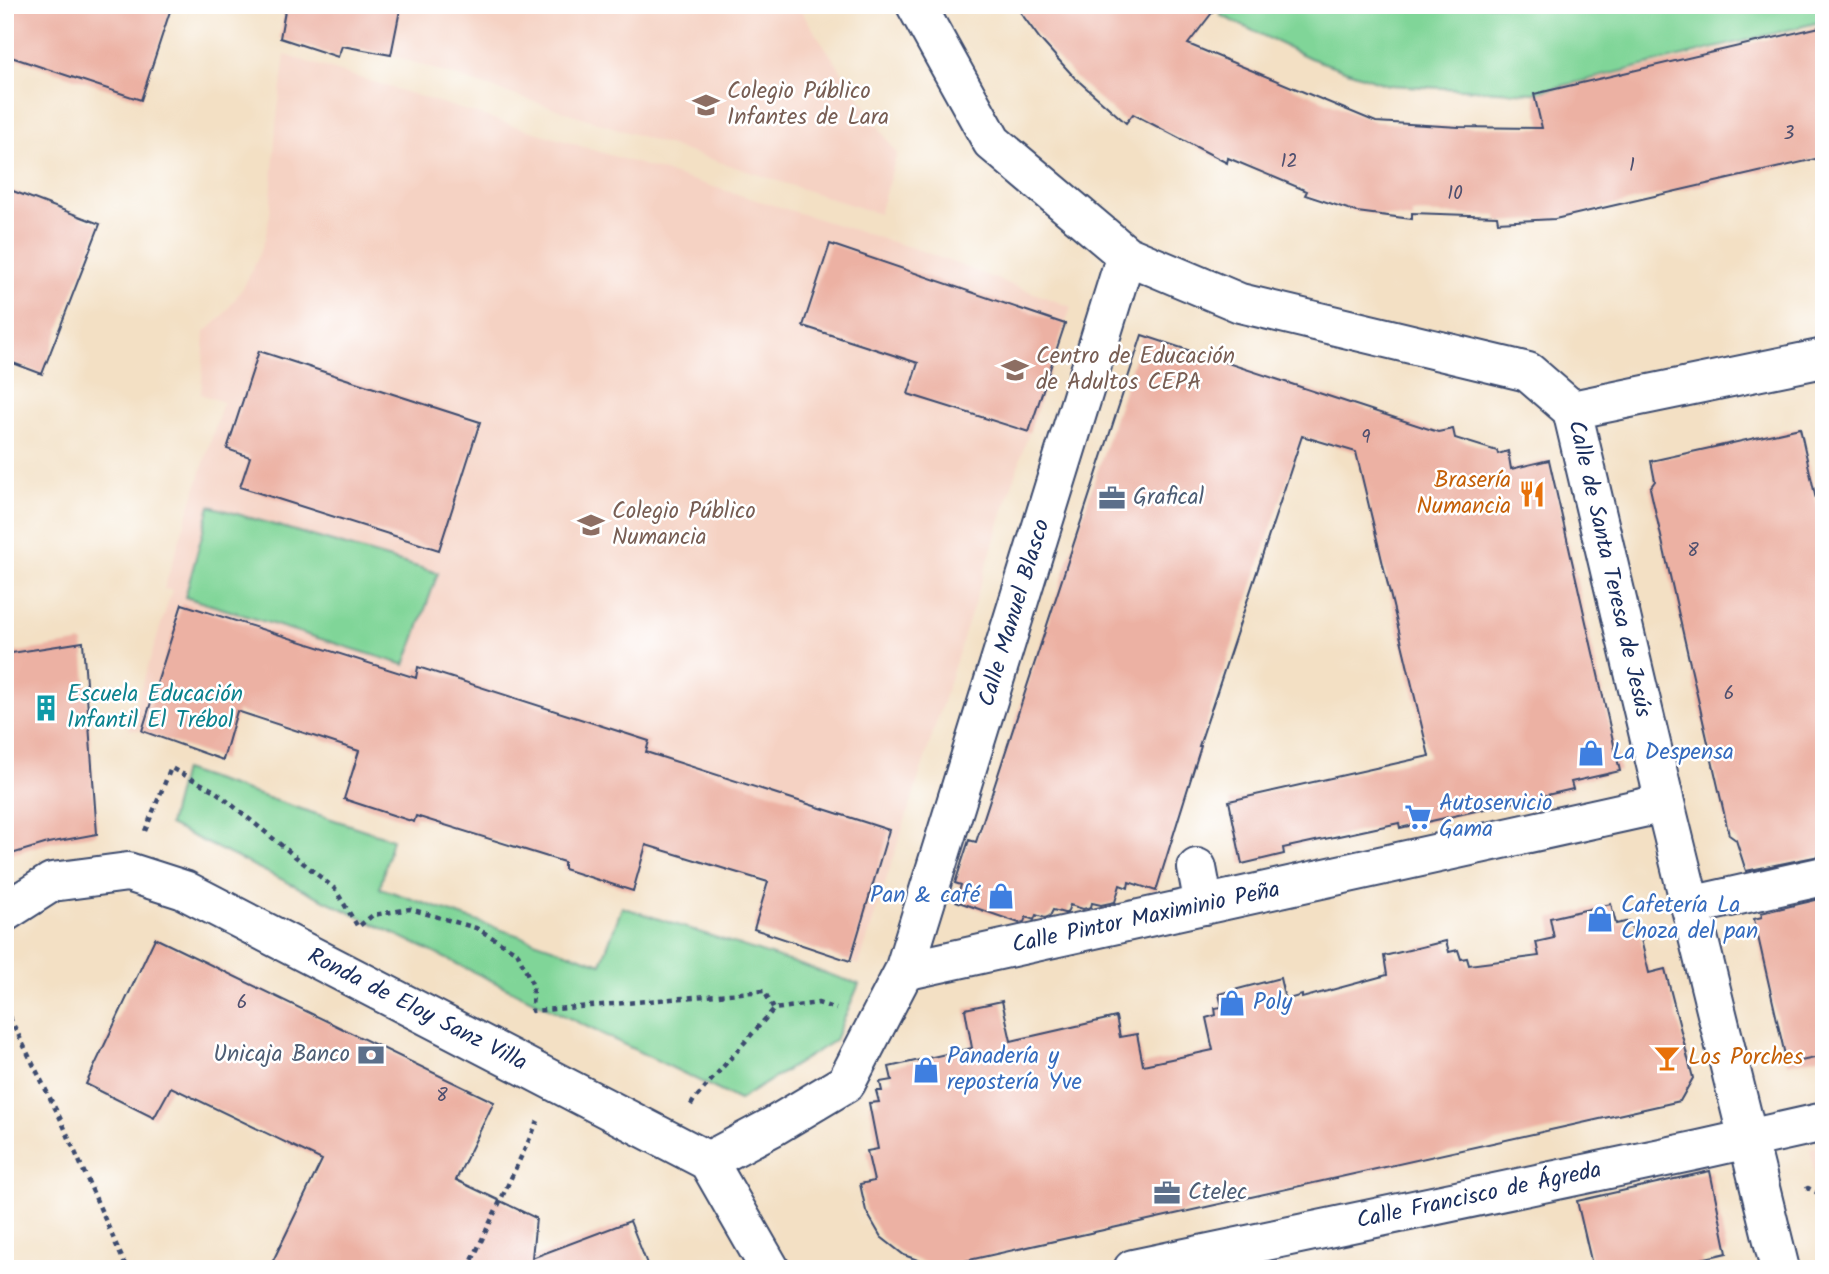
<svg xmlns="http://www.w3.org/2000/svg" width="1829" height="1274" viewBox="0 0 1829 1274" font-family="Kalam,sans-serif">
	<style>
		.built { fill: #f5d2c3 }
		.green { fill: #80d598; stroke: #4e827b; stroke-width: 2 }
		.building { fill: #ecb1a3 }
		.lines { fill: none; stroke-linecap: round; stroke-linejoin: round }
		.minor-casing { stroke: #3b4a6d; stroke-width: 42 }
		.path { stroke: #3b4a6d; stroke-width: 4.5; stroke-dasharray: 5 5; stroke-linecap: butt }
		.minor { stroke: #fff; stroke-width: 38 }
		.labels { text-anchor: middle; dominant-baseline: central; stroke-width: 5; stroke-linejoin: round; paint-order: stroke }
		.number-label { font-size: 19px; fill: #4f506f }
		.education-label { font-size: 23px; fill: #785e54; stroke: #fff; text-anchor: start }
		.food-label { font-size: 23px; fill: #c56008; stroke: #fff; text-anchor: end }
		.service-label { font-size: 23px; fill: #4e5e75; stroke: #fff; text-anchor: start }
		.street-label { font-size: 23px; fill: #1b2f5e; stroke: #fff }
		.culture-label { font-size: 23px; fill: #0d838f; stroke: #fff; text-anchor: start }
		.shop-label { font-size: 23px; fill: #366cbe; stroke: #fff; text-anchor: start }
	</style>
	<rect width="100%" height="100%" fill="#fff"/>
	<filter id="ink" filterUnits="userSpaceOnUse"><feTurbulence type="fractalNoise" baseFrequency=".0143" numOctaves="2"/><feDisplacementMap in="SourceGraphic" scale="14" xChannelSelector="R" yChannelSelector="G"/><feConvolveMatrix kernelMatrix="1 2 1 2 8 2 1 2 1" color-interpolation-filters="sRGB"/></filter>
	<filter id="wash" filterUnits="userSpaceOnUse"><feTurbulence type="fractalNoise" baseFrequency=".00686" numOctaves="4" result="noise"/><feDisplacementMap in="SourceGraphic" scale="28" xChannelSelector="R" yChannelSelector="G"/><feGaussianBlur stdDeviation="1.57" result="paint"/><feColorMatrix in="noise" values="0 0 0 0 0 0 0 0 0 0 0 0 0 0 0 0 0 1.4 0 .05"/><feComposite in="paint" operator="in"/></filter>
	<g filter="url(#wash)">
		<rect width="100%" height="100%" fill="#f3e0c4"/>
		<path class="built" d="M286,5H797L897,154L879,214L391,55L342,46L338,57L280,38Z
			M285,55L919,250L1071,307L1029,432L859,965L754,929L767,882L646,845L633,891L564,869V862L416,816L413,822L344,799L359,751L238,712L223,760L142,731L128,729L172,590L164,589L223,402L201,394L205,332L223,316L244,286L257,260L265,239L270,214L276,125Z
			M1824,1145V1183L1815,1179L1810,1148Z"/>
		<path class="green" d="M1227,5H1824V21L1534,93L1388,85L1310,58L1220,15Z
			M210,506L438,573L405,665L185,597Z
			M183,770L392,839L380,888L601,964L622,907L859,984L835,1040L739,1100L169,825Z"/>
		<g id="blocks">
			<path class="building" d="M15,5H172L141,100L5,55V35Z
				M286,5H401L391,55L342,46L338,57L280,38Z
				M1015,5H1218L1188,44L1376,122L1459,127L1542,128L1534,94L1824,26V157L1555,219L1498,222L1497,216L1412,213V219L1357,212L1305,195L1307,191L1228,158L1227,163L1133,114L1126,123L1074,77L1040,39Z
				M5,188L100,224L42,374L5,360Z
				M830,244L1065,324L1029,432L908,394L918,363L803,326Z
				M1142,335L1438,432L1453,429L1455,438L1497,451L1498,454L1508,451L1511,469L1549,460L1620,771L1571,782L1573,789L1525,800L1400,828L1399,823L1283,848L1284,854L1242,864L1229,801L1429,756L1356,452L1302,436L1199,746H1201L1156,891L1129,882L1128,888L1120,885L1115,902L1101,905L1092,903L1091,907L1083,909L1070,905L1067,913H1064L1053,910L1050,916L1045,918L1036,915L1034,920L1026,917L1024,922L1019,923L956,901L961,885L955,883L969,840L976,842Z
				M259,351L480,422L439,550L240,487L250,457L227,449Z
				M1800,428L1824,535V855L1746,871L1736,840L1729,835L1650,488L1655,481L1651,461Z
				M182,604L416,678L418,667L649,741L646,752L889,830L850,961L754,929L768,882L646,845L633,891L564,869V862L416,816L414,822L344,799L359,751L237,711L223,760L142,731Z
				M83,642L97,834L48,843L5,856V654Z
				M1824,898V1056L1787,1064L1754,919L1762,917L1761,913Z
				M1611,904L1616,924L1630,921L1632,929L1638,927L1649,973L1665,969L1693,1078L1680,1101L947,1265L934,1266L904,1255L881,1237L866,1211L860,1184L874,1181L867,1151L878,1149L869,1103L879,1102L876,1091H882L880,1082L892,1080L889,1067L972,1048L965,1009L1002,1001L1011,1041L1116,1017L1120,1037L1137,1034L1143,1065L1213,1050L1206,1018L1216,1015L1215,1008L1222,1007L1219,994L1280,978L1285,1000L1302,995V998L1387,975L1384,956L1446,941L1449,952L1458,950L1461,959L1467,958L1469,965L1539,956L1536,942L1554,938L1550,918Z
				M155,938L494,1102L456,1180L536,1218L532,1258L630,1221L649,1269H269L322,1160L171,1087L154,1118L86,1084Z
				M1710,1171L1727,1253L1701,1259L1703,1269H1593L1577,1201Z"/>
		</g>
	</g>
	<g filter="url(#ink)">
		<use href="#blocks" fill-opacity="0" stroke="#3b4a6d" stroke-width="2"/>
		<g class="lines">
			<g class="minor-casing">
				<path id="minor" d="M916,5L992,142L1126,255L1240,303L1528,372L1572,410L1665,803L1780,1269
					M1572,410L1824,358
					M1197,868L1204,905
					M1690,906L1824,876
					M5,912L52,882L128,872L184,890L708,1161L770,1269
					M904,971L1665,803
					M708,1161L774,1126L846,1083L904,971L1126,255
					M1133,1269L1699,1150L1824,1122"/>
			</g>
			<path class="path" d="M145,831L171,768L215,791L335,889L358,927L373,915L410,909L476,928L517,952L533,986L532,1011L764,991L774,1009
				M5,1008L61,1120L127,1269
				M691,1105L694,1100L774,1009L818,1003L836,1009
				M1806,1189L1808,1188L1824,1196
				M468,1269L538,1121"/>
			<use href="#minor" class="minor"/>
		</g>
	</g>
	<defs>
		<g id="school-bare" transform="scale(2.1)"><path d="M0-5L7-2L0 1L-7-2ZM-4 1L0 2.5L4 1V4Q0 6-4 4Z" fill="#8d6e63" stroke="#fff" stroke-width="2.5" paint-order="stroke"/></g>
		<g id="restaurant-bare" transform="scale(2.1)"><path d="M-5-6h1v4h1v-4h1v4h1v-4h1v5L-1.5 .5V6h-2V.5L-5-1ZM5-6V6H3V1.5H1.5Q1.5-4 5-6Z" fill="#e8710a" stroke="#fff" stroke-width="2.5" paint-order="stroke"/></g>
		<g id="office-bare" transform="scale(2.1)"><path d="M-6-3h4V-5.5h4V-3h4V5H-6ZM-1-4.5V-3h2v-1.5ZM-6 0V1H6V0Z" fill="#5c6f8a" stroke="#fff" stroke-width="2.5" paint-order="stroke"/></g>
		<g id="building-bare" transform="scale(2.1)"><path d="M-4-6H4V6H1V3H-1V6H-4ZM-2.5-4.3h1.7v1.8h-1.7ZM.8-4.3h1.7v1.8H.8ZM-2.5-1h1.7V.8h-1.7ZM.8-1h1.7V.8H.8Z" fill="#0f9aa8" stroke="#fff" stroke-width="2.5" paint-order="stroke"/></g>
		<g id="shop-bare" transform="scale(2.1)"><path d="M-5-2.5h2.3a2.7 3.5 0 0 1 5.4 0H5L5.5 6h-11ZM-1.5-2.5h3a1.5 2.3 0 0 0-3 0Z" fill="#3f7fe0" stroke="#fff" stroke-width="2.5" paint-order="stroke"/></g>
		<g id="supermarket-bare" transform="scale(2.1)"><path d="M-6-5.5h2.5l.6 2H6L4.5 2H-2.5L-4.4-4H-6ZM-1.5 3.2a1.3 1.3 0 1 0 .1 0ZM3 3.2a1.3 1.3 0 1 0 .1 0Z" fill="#3f7fe0" stroke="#fff" stroke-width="2.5" paint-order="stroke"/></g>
		<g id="bank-bare" transform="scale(2.1)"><path d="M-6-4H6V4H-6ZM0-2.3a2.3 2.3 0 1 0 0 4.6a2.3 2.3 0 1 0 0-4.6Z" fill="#5c6f8a" stroke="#fff" stroke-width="2.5" paint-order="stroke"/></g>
		<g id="bar-bare" transform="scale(2.1)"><path d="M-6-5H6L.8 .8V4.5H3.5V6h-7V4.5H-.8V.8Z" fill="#e8710a" stroke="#fff" stroke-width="2.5" paint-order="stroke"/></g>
	</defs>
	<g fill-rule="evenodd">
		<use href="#school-bare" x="706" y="105"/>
		<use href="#school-bare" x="1015" y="370"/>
		<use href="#restaurant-bare" x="1532" y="494"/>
		<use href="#office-bare" x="1112" y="498"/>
		<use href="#school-bare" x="591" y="525"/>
		<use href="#building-bare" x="46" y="708"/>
		<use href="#shop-bare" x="1591" y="753"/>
		<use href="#supermarket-bare" x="1418" y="817"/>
		<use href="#shop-bare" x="1001" y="896"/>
		<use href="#shop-bare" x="1600" y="919"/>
		<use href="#shop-bare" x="1232" y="1003"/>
		<use href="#bank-bare" x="371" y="1055"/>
		<use href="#bar-bare" x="1667" y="1058"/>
		<use href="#shop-bare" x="926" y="1070"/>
		<use href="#office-bare" x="1167" y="1193"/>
	</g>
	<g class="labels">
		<g class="number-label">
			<text x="1789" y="134">3</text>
			<text x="1289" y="162">12</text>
			<text x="1632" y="166">1</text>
			<text x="1455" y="194">10</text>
			<text x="1366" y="438">9</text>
			<text x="1693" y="551">8</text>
			<text x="1729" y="694">6</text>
			<text x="242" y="1003">6</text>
			<text x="442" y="1096">8</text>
		</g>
		<g class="education-label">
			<text x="727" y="92">Colegio Público<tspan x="727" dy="26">Infantes de Lara</tspan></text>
			<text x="1036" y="357">Centro de Educación<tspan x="1036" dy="26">de Adultos CEPA</tspan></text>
			<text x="612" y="512">Colegio Público<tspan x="612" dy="26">Numancia</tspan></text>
		</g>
		<g class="food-label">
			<text x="1511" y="481">Brasería<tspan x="1511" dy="26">Numancia</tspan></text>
			<text x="1688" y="1058" text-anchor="start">Los Porches</text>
		</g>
		<g class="service-label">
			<text x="1133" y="498">Grafical</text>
			<text x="350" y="1055" text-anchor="end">Unicaja Banco</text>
			<text x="1188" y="1193">Ctelec</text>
		</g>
		<g class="street-label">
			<text transform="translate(1609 569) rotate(77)">Calle de Santa Teresa de Jesús</text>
			<text transform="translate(1015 613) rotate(-73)">Calle Manuel Blasco</text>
			<text transform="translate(1146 918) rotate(-12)">Calle Pintor Maximinio Peña</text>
			<text transform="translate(417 1010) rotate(27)">Ronda de Eloy Sanz Villa</text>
			<text transform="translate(1479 1196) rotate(-12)">Calle Francisco de Ágreda</text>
		</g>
		<g class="culture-label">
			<text x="67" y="695">Escuela Educación<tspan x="67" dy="26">Infantil El Trébol</tspan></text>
		</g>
		<g class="shop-label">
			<text x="1612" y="753">La Despensa</text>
			<text x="1439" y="804">Autoservicio<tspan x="1439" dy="26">Gama</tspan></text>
			<text x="980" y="896" text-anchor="end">Pan &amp; café</text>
			<text x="1621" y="906">Cafetería La<tspan x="1621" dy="26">Choza del pan</tspan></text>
			<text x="1253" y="1003">Poly</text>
			<text x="947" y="1057">Panadería y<tspan x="947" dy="26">repostería Yve</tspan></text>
		</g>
	</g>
	<rect width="1829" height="1274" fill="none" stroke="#fff" stroke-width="28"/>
</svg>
